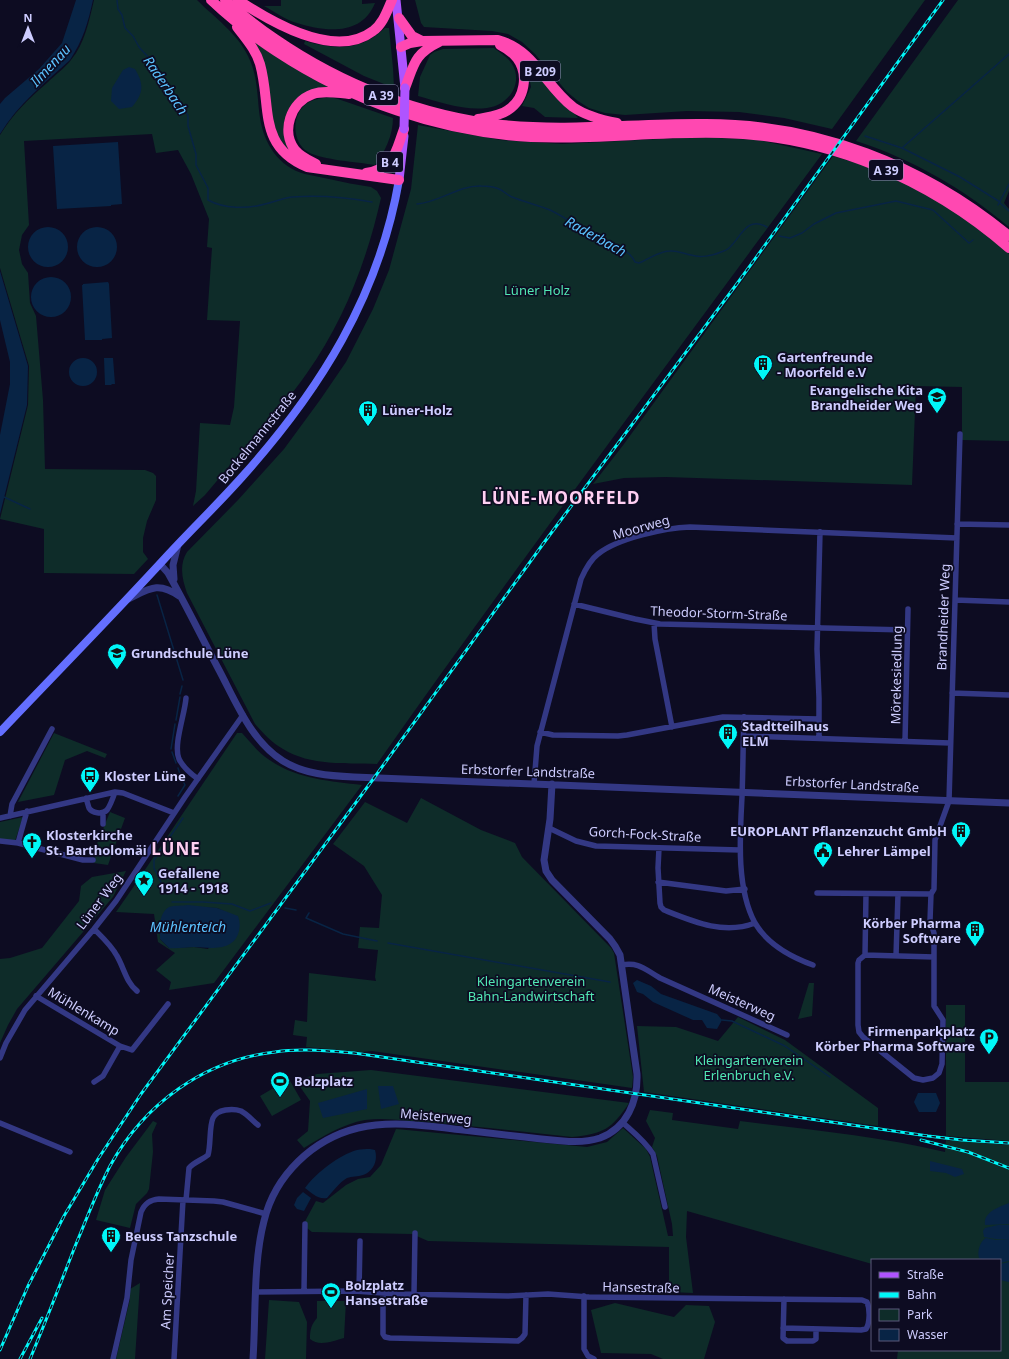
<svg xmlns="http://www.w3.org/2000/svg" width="1009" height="1359" viewBox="0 0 1009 1359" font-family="'Noto Sans',sans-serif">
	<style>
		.green { fill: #0e2c29; fill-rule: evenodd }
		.water { fill: #082445 }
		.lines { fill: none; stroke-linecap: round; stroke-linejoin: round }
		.stream { stroke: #082445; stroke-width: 1.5 }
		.minor { stroke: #333884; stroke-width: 5.5 }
		.tertiary { stroke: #333884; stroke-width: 7 }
		.secondary { stroke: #646fff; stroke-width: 8 }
		.primary { stroke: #af54ff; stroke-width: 9 }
		.motorway { stroke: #ff48b1; stroke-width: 10 }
		.rail-casing { stroke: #00f7f8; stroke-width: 3 }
		.rail { stroke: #0d0c22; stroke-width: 1.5; stroke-dasharray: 4.5; stroke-linecap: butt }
		.primary-bridge { stroke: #af54ff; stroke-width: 9 }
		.labels { text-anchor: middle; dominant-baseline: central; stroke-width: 3.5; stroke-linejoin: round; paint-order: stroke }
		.shield { fill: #0d0c22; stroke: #9493bd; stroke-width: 1 }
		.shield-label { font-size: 12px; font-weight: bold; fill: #cecdff }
		.park-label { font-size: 13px; fill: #51e7b3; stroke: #0d0c22 }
		.poi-label { font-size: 13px; font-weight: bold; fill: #cecdff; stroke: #0d0c22; text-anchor: start }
		.street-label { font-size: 13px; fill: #cecdff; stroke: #0d0c22 }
		.water-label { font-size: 14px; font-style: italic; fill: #5bc3ff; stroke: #0d0c22 }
		.district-label { font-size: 17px; font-weight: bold; letter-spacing: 1px; fill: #ffcff2; stroke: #0d0c22 }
	</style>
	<rect width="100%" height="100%" fill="#0d0c22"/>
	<path class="green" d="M94,0H197C215,18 237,33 248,56C258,75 257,97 260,118C264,144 279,167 305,174C313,176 321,177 329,179C343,182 357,185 371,187L377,191L381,198C367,260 344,321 307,373C289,399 267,422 246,446C232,462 219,479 205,495L193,506L196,491L200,423L230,425L234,407L240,321L207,320L212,248L207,247L209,219L191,174L178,150L156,153L152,134L24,141L29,225L22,235L19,250L22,264L28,273L30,303L36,316L43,400L45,469L145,470L153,473L156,476V500L147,521L143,538V552L148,559L134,574L44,573V529L0,519L28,405L29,366L0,268V135C13,114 28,99 47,83C55,75 65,68 71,60C85,43 89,21 94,0Z
		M281,0H362V4L375,3C362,36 325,32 297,23C286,20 275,12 264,6H281Z
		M415,0H925L832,129L784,118L739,112L687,111L625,115L605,113L589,108L578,101L567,92L535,54L522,42L508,34L492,31L424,27L421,23Z
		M958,0H1009V191L1004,203L1009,209V227C964,189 912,159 856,141Z
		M385,28H389L393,68L394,88L364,76L304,44L305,41C335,50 361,51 385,28Z
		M251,38L336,90L325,88L287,114L297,158L288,151L275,131Z
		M494,48C500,53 508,57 512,64C524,83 508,106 487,108C464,111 440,102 418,96L420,77L430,55L434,52L443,49Z
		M531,65L572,111L578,118L545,117L534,108L522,106L531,87L528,71Z
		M330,97L338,99L393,118C393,135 385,152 375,165C357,162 323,160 308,152C291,142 291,112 309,102C315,99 323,98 330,97Z
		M418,125L500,140L562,144L699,137L759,140L822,154C673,357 522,558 377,764C347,763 310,766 283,749C272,743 264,734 255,724L187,593C182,579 179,565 187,552L238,500L284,449L320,400L346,362L373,309L389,270L411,189Z
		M833,156L879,170L945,202L1004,248L1009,254V441L962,440V387L916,386L912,485L666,477L624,478L593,484L624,444Z
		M54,733L107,754L105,758L87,751L65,760L54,795L18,802Z
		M237,733H242C250,742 258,752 268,759C296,779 329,781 362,785L214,983L169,990L171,982L156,970L175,953L158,942L154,914L116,912L132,889ZM170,907L217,908L230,914L208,949L194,947L169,948L160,939C160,924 158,918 170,907Z
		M421,798L481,830L515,843L522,857L611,948L614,953L633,1077L632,1088L372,1051L362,1052L306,1047L307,1037L293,1035L295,1020L307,1022L309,973L376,981L375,977L378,950L358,948L360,927L379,928L382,895L364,866L333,844L365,802L407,823Z
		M110,812L125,818L108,865L94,863L96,846Z
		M23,817L15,841L0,839V822Z
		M126,871L113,897L17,1009L8,1025L0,1043V959L10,958L42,948L79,901L81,886L92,877Z
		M809,983H814L812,1016L798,1019Z
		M946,1005H965V1082H1009V1141L946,1136Z
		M738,1017L785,1040L878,1108V1126L644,1092L637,1026L676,1027L718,1041Z
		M371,1070L629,1103C612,1129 603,1134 572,1137C523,1132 475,1126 426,1122C406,1121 385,1117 365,1120C343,1124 323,1136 304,1148L297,1140L308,1131L310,1101L296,1081L317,1074Z
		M289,1079L301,1100L272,1116L260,1096Z
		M650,1110L673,1113L672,1120L738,1129L740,1121C809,1130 878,1136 945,1152L946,1140L1009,1145V1359H897L898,1350H1000V1260H872V1264L687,1211L686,1237L693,1293L669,1292V1247L428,1241L412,1234L312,1232L303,1225L316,1201L323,1203L346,1185L358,1179L370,1177L381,1165L396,1129L587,1147L607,1142L623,1128L646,1149L650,1157L668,1236H673L672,1224L657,1156L652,1147L655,1138L646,1121Z
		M153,1121L157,1123L152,1134L153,1152L149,1189L147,1193L136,1204L130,1228L96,1220L105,1190L126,1157Z
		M140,1283L135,1359H116L130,1299V1289Z
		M269,1300L299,1302L307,1322L306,1359H265Z
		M317,1301H346L344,1338C333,1341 319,1347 310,1339C310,1330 311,1325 317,1318Z
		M615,1303L674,1317L686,1305L709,1306L715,1322L704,1359H663L651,1354L601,1353L591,1310Z"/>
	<path class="water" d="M76,0H93C88,23 83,40 70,60C45,83 18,104 0,134V104L5,98L39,69L62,43Z
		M129,67L135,69C144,84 144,93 132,107L119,109L111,101L112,88L123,70Z
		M118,142L122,204L111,205V206L57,209L53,146Z
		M28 247a20 20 0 1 1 40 0a20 20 0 1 1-40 0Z
		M77 247a20 20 0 1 1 40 0a20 20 0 1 1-40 0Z
		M0,271L28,366L27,405L0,514V435L10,384V362L0,320Z
		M31 297a20 20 0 1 1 40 0a20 20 0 1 1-40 0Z
		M108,282L109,284L112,338L102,339V340H85L82,285H83V284Z
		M69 372a14 14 0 1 1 28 0a14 14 0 1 1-28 0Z
		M104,358H113L115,384H112L111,385H105Z
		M188,905L217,908L238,916C240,922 240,925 239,931C234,952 210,948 194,947C186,947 178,949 169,948L160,939C160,928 158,914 169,907C174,905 183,906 188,905Z
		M637,980L651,986L661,994L717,1014L722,1020L717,1029L707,1028L702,1020H693L653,1002L643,994L637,992L633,983Z
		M378,1086H393L399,1104L381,1109Z
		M367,1089V1109L323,1118L318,1103Z
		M918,1093H936L940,1103L936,1112H919L914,1102Z
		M370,1149L375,1150C378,1160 374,1171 363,1175C358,1177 352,1176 347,1178C340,1182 333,1191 327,1198C318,1200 312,1193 305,1188C316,1173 339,1155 357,1150C361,1149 366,1149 370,1149Z
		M930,1161L962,1169L964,1174L955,1177L946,1173L930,1171Z
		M303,1192L311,1198L304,1211L297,1209L294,1205L297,1198Z
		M1009,1203V1224L985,1225C983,1212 999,1207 1009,1203Z
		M998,1225H1009V1239H996L984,1237L983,1231L985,1228Z
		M986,1238L996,1240L1009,1239V1261L1000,1263V1260H983L979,1258C977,1252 980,1241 986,1238Z
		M1009,1262V1282L1000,1280V1264Z"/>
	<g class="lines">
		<path class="stream" d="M117,0L118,9L122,15L125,28L133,36L139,47L148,57L174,98L177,106L185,110L188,116V126L196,154V165L208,188V200C224,209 248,209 265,204C274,202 283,198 292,197C319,195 345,197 372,202
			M865,136L902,148
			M1000,202L960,177L902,148L1009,54
			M1000,203L1009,211
			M417,204C440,202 459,185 481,186C486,186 495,187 499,189C504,191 507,195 512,197C524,202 538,205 550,210C569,219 586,233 606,242C617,248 629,249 635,262L639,263C649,259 659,251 670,251C677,250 684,254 691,255C700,258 712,256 721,252C724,251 727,250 729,248C741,238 746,215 767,227
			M998,205L1009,184
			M779,236L790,238L802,233L814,224L836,213L896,201L933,210L969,243L973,240
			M4,497L30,509
			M157,595L183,680
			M180,694L182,686
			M176,720L180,697
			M171,749L175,724
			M172,752L176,763
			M178,768L180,774
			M178,796L185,785L183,781
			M167,894L154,868V860L183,818
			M172,902H203L232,904L250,911L271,903
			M285,908L296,910
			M309,913L306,918L343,934L377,941
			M388,943L610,982
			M722,1020L732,1021L785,1046L830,1077"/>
		<path class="minor" d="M957,524L1009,525
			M955,600L1009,602
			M574,604L635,619L660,624L907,630
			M654,623L655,639L672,727
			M952,693L1009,695
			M186,698C185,714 173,745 179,759C183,767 191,774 198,779
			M744,717C743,744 743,770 742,797C740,835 736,888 755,923C768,945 791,957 813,965
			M540,732L553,735L618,736L627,735L723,717L819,719
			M744,736L950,743
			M819,738V698L817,649L820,532
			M905,741L908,609
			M534,784L537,746L581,579C585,570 590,560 598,554C618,538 665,528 690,527L957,538
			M86,798C87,801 88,805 89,808C92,813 102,815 107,810C110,806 113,798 115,792
			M10,816L12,804L52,729
			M0,818L115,792L123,793L174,813
			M103,824V813
			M549,828L576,841L596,846L740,850
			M0,841L18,843L83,860H93
			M18,843L27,811
			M659,848L658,868L660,903L661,907L664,910C694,922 724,935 755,923
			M658,882L726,891L745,889
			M817,893L931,894
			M94,929C102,937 111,945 117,956C124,968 126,982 137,991
			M865,955L866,894
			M896,956L898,894
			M934,957L865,955L859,960L858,963V1025L859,1032L863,1037L914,1078L923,1080L933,1078L939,1073L942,1064L943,1020L934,1006V933L930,921L931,894L934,889L935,840L949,801L960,434
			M621,965C640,962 644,969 660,978L787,1035
			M36,996L120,1046L132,1050L168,1004
			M0,1058L6,1043L25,1010L94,929L116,901L185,797L243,715
			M94,1082L103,1076L120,1046
			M622,1122C633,1132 645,1141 653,1154L665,1207
			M0,1123L70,1152
			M186,1200L189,1168C194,1162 202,1160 208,1155C211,1145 209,1127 213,1118C217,1109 233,1108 241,1111C247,1114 253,1121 258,1125
			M304,1291L305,1224
			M359,1291L360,1241
			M256,1292L354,1291L398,1294L508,1296L548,1294L589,1297L862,1300L867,1302C870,1309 870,1323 866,1329L861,1330L783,1328
			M383,1292V1334L385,1337L390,1338L518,1341L522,1338L525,1334L526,1295
			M414,1294L415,1233
			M584,1296V1349L588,1356L594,1359
			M784,1299L783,1338L787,1341H813L816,1339V1329
			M113,1359L127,1298L131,1260L141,1212C145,1203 150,1200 159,1199L214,1201L223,1202L266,1214
			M174,1359L183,1200"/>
		<path class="tertiary" d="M160,564L168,573C186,605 202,638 219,670C236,702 251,741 283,761C304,774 330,776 354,777L1009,803
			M174,579L173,565L178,545
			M128,599C149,589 158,581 179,596
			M253,1359C256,1315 253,1263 264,1221C275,1175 313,1139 358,1128C392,1120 429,1126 463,1130C497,1134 530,1138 563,1141C575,1142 588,1142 600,1138C627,1128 638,1101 637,1074L620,955L615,946L610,939L552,880L546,871L544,860L550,819L552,784"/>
		<path class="secondary" d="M0,732C56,673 113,615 168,555C192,529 218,504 242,477C320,390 379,296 399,180"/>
		<path class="primary" d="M396,0L405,88
			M399,180L404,136"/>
		<path class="motorway" d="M211,0C231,19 253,36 276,51C352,101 440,132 531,137C595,140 658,131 722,133C827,135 930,179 1009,248
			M225,0C241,14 257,27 275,39C342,85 421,116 502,125C570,132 638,123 706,124C817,124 923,165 1009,236
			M238,0C271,22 335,60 373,31C383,24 387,11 392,0
			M399,18L412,36L422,41
			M237,27C246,39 256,50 260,64C272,107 257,146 307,167L399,180
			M401,47L410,43L422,41L498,40C535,50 545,86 573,107C586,116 602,120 617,123
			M405,88C414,65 414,54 439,42
			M478,119C488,117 500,116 508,110C525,99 529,74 517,58C512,52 506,48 500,45
			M316,164C308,160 301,157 295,150C281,132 290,102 313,94C324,90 337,93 349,94
			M366,173C395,168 395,153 404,129"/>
		<g class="rail-casing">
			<path id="rail" d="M921,1140L968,1152L1009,1168
				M0,1350L28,1286L64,1216L98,1159L141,1094L374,778L543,544L739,281L943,0
				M20,1359L42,1318
				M30,1359C46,1321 61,1282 76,1244C87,1218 97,1191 110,1166C144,1104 204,1060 275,1052C301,1048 328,1051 354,1053L928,1136L962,1140L1009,1143"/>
		</g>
		<use href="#rail" class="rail"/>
		<path class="primary-bridge" d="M404,129L405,88"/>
	</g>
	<defs>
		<g id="building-pin" transform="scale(1)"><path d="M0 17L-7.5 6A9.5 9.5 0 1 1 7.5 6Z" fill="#00f7f8" stroke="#0d0c22"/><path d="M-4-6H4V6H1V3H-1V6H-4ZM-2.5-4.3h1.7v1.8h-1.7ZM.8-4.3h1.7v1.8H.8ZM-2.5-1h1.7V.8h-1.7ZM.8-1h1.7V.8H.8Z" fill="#111"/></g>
		<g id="school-pin" transform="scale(1)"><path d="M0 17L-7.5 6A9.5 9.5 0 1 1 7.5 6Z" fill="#00f7f8" stroke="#0d0c22"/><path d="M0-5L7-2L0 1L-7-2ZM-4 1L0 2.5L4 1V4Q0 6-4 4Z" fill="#111"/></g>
		<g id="bus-pin" transform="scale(1)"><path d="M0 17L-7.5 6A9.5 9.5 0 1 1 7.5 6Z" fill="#00f7f8" stroke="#0d0c22"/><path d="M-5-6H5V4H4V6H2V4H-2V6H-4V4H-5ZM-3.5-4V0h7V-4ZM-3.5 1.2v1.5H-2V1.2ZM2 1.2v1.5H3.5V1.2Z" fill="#111"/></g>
		<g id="church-pin" transform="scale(1)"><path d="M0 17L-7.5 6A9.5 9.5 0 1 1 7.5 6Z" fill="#00f7f8" stroke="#0d0c22"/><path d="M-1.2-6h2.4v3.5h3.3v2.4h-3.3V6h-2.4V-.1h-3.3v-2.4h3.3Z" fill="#111"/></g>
		<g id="civic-pin" transform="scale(1)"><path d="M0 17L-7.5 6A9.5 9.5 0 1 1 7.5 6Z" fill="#00f7f8" stroke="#0d0c22"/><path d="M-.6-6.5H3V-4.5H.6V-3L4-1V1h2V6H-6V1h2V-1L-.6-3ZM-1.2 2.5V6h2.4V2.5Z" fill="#111"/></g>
		<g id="sight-pin" transform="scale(1)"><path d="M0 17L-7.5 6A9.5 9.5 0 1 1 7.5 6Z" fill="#00f7f8" stroke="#0d0c22"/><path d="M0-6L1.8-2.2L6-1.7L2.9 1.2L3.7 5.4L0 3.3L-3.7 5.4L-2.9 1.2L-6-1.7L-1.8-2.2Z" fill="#111"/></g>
		<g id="parking-pin" transform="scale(1)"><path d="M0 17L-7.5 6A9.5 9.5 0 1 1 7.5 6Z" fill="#00f7f8" stroke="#0d0c22"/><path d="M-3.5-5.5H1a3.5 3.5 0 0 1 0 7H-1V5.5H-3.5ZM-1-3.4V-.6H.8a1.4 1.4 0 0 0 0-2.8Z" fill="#111"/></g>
		<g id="stadium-pin" transform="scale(1)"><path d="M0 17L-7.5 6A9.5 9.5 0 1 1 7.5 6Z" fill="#00f7f8" stroke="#0d0c22"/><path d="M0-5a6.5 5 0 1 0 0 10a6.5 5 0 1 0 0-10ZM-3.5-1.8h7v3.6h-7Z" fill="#111"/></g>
	</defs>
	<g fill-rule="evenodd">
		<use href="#building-pin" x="763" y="364"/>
		<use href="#school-pin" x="937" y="397"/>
		<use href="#building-pin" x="368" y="410"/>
		<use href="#school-pin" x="117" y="653"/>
		<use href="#building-pin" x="728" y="733"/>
		<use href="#bus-pin" x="90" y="776"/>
		<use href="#building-pin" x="961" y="831"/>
		<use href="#church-pin" x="32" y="842"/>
		<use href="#civic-pin" x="823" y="851"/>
		<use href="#sight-pin" x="144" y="880"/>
		<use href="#building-pin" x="975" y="930"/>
		<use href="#parking-pin" x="989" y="1038"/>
		<use href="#stadium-pin" x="280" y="1081"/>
		<use href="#building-pin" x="111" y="1236"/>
		<use href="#stadium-pin" x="331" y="1292"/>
	</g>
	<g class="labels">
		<g class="shield">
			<rect x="520" y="61" width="40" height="20" rx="3"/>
			<rect x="364" y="85" width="34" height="20" rx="3"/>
			<rect x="377" y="152" width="26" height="20" rx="3"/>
			<rect x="869" y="160" width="34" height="20" rx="3"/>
		</g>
		<g class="shield-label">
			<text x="540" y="71">B 209</text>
			<text x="381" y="95">A 39</text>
			<text x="390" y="162">B 4</text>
			<text x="886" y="170">A 39</text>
		</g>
		<g class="park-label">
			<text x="537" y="290">Lüner Holz</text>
			<text x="531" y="981">Kleingartenverein<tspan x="531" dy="15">Bahn-Landwirtschaft</tspan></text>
			<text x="749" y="1060">Kleingartenverein<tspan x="749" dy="15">Erlenbruch e.V.</tspan></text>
		</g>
		<g class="poi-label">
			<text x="777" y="357">Gartenfreunde<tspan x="777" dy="15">- Moorfeld e.V</tspan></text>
			<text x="923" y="390" text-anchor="end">Evangelische Kita<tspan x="923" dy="15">Brandheider Weg</tspan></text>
			<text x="382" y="410">Lüner-Holz</text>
			<text x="131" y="653">Grundschule Lüne</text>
			<text x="742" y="726">Stadtteilhaus<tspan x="742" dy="15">ELM</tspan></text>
			<text x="104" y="776">Kloster Lüne</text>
			<text x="947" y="831" text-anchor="end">EUROPLANT Pflanzenzucht GmbH</text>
			<text x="46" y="835">Klosterkirche<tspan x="46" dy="15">St. Bartholomäi</tspan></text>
			<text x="837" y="851">Lehrer Lämpel</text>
			<text x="158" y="873">Gefallene<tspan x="158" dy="15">1914 - 1918</tspan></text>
			<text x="961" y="923" text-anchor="end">Körber Pharma<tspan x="961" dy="15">Software</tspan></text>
			<text x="975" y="1031" text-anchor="end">Firmenparkplatz<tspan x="975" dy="15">Körber Pharma Software</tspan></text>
			<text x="294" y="1081">Bolzplatz</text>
			<text x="125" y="1236">Beuss Tanzschule</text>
			<text x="345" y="1285">Bolzplatz<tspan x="345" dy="15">Hansestraße</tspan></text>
		</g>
		<g class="street-label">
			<text transform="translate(257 437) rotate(-51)">Bockelmannstraße</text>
			<text transform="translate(641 527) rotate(-16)">Moorweg</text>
			<text transform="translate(719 613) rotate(2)">Theodor-Storm-Straße</text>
			<text transform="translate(943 617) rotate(-88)">Brandheider Weg</text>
			<text transform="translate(896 675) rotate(-89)">Mörekesiedlung</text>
			<text transform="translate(528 771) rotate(2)">Erbstorfer Landstraße</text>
			<text transform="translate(852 784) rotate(3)">Erbstorfer Landstraße</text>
			<text transform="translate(645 834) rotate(3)">Gorch-Fock-Straße</text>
			<text transform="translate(99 901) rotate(-53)">Lüner Weg</text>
			<text transform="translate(742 1002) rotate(24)">Meisterweg</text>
			<text transform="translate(84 1011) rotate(31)">Mühlenkamp</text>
			<text transform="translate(436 1116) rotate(5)">Meisterweg</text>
			<text transform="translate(641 1287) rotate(1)">Hansestraße</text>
			<text transform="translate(167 1291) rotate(-87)">Am Speicher</text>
		</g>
		<g class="water-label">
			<text transform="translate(50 65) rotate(-47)">Ilmenau</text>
			<text transform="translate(166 85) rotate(56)">Raderbach</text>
			<text transform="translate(596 236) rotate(29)">Raderbach</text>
			<text x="188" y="926">Mühlenteich</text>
		</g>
		<g class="district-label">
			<text x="561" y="497">LÜNE-MOORFELD</text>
			<text x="176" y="848">LÜNE</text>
		</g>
	</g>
	<rect x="871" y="1259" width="130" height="92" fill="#0d0c22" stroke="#5a597a"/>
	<rect x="879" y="1272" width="20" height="6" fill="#af54ff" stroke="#5a597a"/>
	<text x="907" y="1279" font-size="12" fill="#cecdff">Straße</text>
	<rect x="879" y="1292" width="20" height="6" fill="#00f7f8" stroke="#5a597a"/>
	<text x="907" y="1299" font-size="12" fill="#cecdff">Bahn</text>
	<rect x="879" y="1309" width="20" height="12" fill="#0e2c29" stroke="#5a597a"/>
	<text x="907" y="1319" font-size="12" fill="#cecdff">Park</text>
	<rect x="879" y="1329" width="20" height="12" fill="#082445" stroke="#5a597a"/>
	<text x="907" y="1339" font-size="12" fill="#cecdff">Wasser</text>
	<g transform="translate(28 28)" stroke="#0d0c22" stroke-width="3" paint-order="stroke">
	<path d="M0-3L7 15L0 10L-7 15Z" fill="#cecdff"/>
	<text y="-6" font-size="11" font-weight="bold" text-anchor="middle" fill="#cecdff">N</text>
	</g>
</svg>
